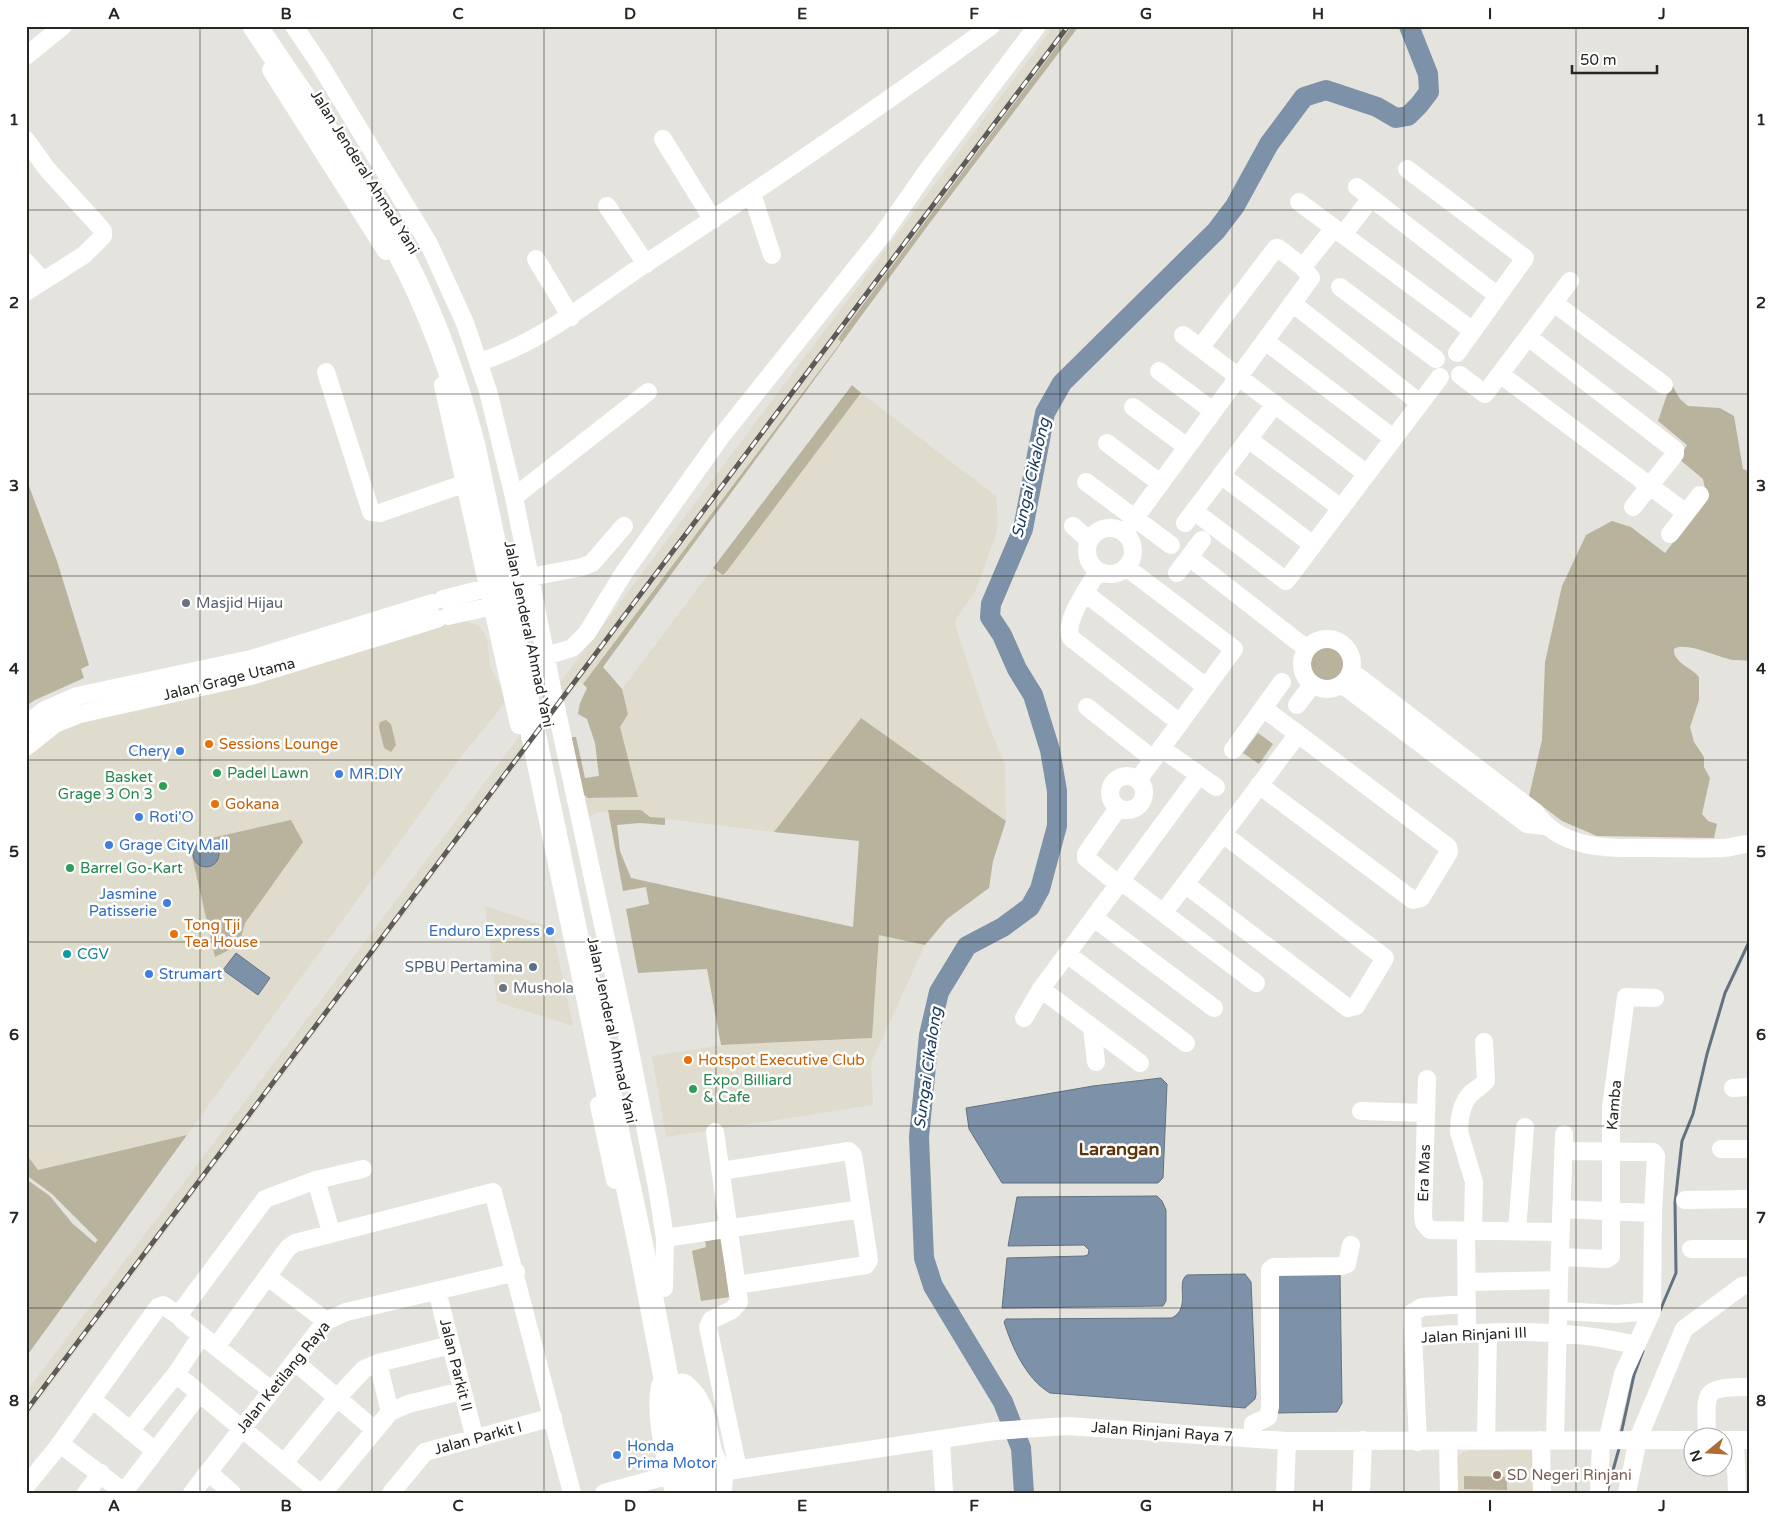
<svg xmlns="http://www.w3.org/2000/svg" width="1775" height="1519" viewBox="0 0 1775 1519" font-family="'Varela Round',sans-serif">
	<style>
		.built { fill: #dfdbcd }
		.green { fill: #b9b29d }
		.water { fill: #7d92a8; stroke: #637280 }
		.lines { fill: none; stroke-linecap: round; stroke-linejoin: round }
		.stream { stroke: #637280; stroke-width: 3 }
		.river { stroke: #7d92a8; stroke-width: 20 }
		.minor { stroke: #fff; stroke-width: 18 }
		.highway { stroke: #fff; stroke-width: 25 }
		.rail-casing { stroke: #5c5b57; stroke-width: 5 }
		.rail { stroke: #fff; stroke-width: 3; stroke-dasharray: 9; stroke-linecap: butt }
		.grid { fill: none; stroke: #262623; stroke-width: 1; stroke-opacity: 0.55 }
		.worship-dot { fill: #6b7280; stroke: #fff; stroke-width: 2 }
		.food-dot { fill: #e8710a; stroke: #fff; stroke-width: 2 }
		.shop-dot { fill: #3f7fe0; stroke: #fff; stroke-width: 2 }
		.leisure-dot { fill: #2e9e5b; stroke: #fff; stroke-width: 2 }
		.culture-dot { fill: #0f9aa8; stroke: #fff; stroke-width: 2 }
		.service-dot { fill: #5c6f8a; stroke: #fff; stroke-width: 2 }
		.education-dot { fill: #8d6e63; stroke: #fff; stroke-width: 2 }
		.labels { text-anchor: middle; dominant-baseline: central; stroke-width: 5; stroke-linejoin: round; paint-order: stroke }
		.street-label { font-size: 15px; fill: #262623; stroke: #fff }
		.worship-label { font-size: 15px; fill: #5b616d; stroke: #fff; text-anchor: start }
		.food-label { font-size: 15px; fill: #c56008; stroke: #fff; text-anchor: start }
		.shop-label { font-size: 15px; fill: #366cbe; stroke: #fff; text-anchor: start }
		.leisure-label { font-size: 15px; fill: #27864d; stroke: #fff; text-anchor: start }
		.culture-label { font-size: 15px; fill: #0d838f; stroke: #fff; text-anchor: start }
		.service-label { font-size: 15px; fill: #4e5e75; stroke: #fff; text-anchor: end }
		.education-label { font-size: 15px; fill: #785e54; stroke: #fff; text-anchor: start }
		.water-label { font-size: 16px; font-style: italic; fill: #17395a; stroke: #fff }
		.quarter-label { font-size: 18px; font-weight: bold; fill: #5e3509; stroke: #fff }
		.neatline { fill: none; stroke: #262623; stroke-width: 2 }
		.grid-label { font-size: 16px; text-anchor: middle; font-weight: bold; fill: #262623 }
	</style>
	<rect width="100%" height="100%" fill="#e5e3dd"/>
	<path class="built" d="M1054,26H1072L844,330L841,341L583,684L579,682L26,1418V1392Z
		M861,393L996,496L998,521L996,534L976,590L956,619L955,624L989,726L1005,764L1006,821L861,718L774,832L650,817L641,810L598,812L588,818L583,794L595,799L606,798L634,780L620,727L628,714L622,689L713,568L723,575L727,571Z
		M464,620L479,626L487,637L490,667L508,699L463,754L187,1135L38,1170L26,1154V756L49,734L64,726L436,624Z
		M485,906L552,928L573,1026L497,1002Z
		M879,934L925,945L871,1063L873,1105L666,1137L652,1056L723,1045L872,1038Z
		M1472,1450H1537V1493H1458L1457,1457L1464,1452Z"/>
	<path class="green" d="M1072,26H1079L926,228L603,667L622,689L628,714L620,727L638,797L588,798L583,794L568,737H576L585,778L599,776L595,743L587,719L578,714L580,703L587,688L583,684L841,342L838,339L844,330Z
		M1671,383L1680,399L1688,406L1720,408L1734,416L1743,469L1749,471V661C1743,660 1738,660 1733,660C1718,658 1686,641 1674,649C1673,663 1691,667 1699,677V700L1690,727L1694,742L1704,757V767L1710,778L1702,814L1708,821L1717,824L1714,838L1597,836L1562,821L1529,796L1542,740L1545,662L1562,586L1586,535L1612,521L1631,527L1665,553L1707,498L1703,479L1679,459L1687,445L1658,421Z
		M852,385L861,393L727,571L723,575L713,568Z
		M26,478L57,561L89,665L81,669L84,678L35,700L26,706Z
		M1311 664a18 18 0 1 1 36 0a18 18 0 1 1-36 0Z
		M861,718L1006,821L993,861L989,888L947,919L925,945L879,935L872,1038L721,1045L707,969L638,973L626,909L649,904L646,887L623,891L608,810H641L650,817L665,818V825L640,823L617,825L620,851L631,878L853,927L859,841L774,832Z
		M386,720L391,724L396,745L391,752L384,748L379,727L380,722Z
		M1258,733L1273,744L1259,764L1243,753Z
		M291,820L303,842L245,923L239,945L215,957L189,843Z
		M187,1135L26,1357V1179L50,1196L72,1223L95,1243L98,1240L52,1194L26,1175V1154L38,1170Z
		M720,1237L730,1297L701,1301L692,1251L706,1247L705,1240Z
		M1464,1476L1507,1477V1490L1464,1489Z"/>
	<path class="water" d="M193 854a13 13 0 1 1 26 0a13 13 0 1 1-26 0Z
		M236,953L270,978L258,995L223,970Z
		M1161,1078L1167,1084L1163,1178L1158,1183H1002L969,1129L966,1108L1093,1086Z
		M1157,1196L1162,1201L1166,1210V1301L1163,1306L1002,1308L1007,1258L1084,1256L1088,1255L1089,1250L1084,1245L1008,1246L1017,1197Z
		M1273,1273L1340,1274L1342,1403L1337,1412L1276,1413Z
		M1245,1274L1251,1282L1256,1394L1255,1399L1245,1408L1050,1393C1026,1379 1012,1347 1004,1322L1006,1319L1172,1318C1192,1307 1175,1283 1187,1275Z"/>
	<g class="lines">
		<path class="stream" d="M1659,1313L1676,1273L1675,1203L1682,1141L1693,1114L1707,1054L1725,993L1749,942
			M1621,1434L1634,1375L1643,1351
			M1607,1492L1620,1445"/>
		<path class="river" d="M1024,1493L1021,1448L1003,1402L933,1286L924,1258L919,1137L929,1035L939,992L967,946L1003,927L1030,907L1040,889L1057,826V791L1050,750L1033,695L1017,669L1002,635L990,617L991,604L1023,529L1045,413L1062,383L1216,231L1235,206L1269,144L1304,97L1326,90L1377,107L1396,118L1408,116L1419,105L1429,92L1428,74L1409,26"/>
		<path class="minor" d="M294,26L319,63L429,244L465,323L488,391L514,497L554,698L626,1031L657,1187L665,1238L664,1288
			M26,56L63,26
			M271,70L386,251
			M663,139L713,220
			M26,140L47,169L98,225L103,231V236L84,255L26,292
			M1407,169L1525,258L1457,353
			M1357,187L1498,296
			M752,194L772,255
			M1299,202L1473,331
			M607,206L646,264
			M1343,235L1371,198
			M536,259L571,317
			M26,262L43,281
			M1340,287L1436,359
			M1292,303L1420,403
			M1554,303L1664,385
			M1183,335L1367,474
			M1528,337L1675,450V454L1633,507
			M1265,341L1393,438
			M1200,348L1276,248H1278L1303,267L1334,228
			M479,362C543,342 593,298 648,262C764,186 879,108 991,26
			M1159,371L1213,411
			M326,372L371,512L380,513L466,483
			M1500,374L1686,513
			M1460,375L1485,394L1570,281
			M443,385L519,725
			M1133,407L1187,447
			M1248,439L1341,508
			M1107,443L1160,483
			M1221,475L1313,545
			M1086,482L1171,545
			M514,497L648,392
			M1194,511L1286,581L1440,377
			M1185,523L1275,404
			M1073,526L1089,540
			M1087 551a23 23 0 1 1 46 0a23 23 0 1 1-46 0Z
			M1124,533L1311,278L1303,267
			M1670,534L1700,495
			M1189,557L1307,649
			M1126,567L1234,649L1138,780
			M1098,571C1089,587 1063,621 1071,638L1180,723
			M1177,573L1202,540
			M1085,593L1206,687
			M443,599L531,577L582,567L592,563L624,526
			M448,616L534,597
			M1302 664a25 25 0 1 1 50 0a25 25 0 1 1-50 0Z
			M546,656L572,648L587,633L623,574L720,438L883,234L927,171L1037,26
			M1352,672L1535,812C1562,852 1614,848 1657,848C1679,848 1701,849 1722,848C1731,848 1740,844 1749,844
			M1343,685L1527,824L1544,826
			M1297,705L1312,685
			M1087,707L1153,759
			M26,724L45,710L77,696L251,659L432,603
			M26,747L55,724L80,714L251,676L437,619
			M1161,748L1216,787
			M1233,750L1282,682
			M1110 793a17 17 0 1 1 34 0a17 17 0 1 1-34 0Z
			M1259,785L1413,900L1421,898L1449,852L1448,847L1298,734
			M1118,808L1086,854V858L1118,884
			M1121,881L1256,983
			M1185,884L1348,1008L1356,1006L1385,958L1223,834
			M1170,904L1298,734L1263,708
			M1094,918L1214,1008
			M1067,954L1186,1043
			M1041,989L1140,1063
			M1024,1018L1041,989L1199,775
			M1092,1028L1096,1062
			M1427,1079L1423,1215L1424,1223L1430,1230L1559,1232
			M1733,1088L1749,1087
			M599,1105L615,1180
			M1361,1111L1426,1113
			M715,1132L739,1302L732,1310L711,1320L708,1327L738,1469
			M1721,1149H1749
			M1563,1151L1653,1152L1656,1156L1653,1213L1652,1311L1623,1374L1607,1441
			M721,1171L849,1151L853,1155L869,1260L866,1265L737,1285
			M316,1180L331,1232
			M1685,1200L1749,1199
			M1561,1209L1653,1213
			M1473,1231L1474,1182L1459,1132C1459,1118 1461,1101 1474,1091C1478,1088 1482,1086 1486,1081L1484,1042
			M1517,1231L1525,1127
			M1466,1232L1467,1333
			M665,1238L861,1209
			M1691,1249H1749
			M1560,1257L1607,1259L1611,1256V1108L1626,997L1655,998
			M268,1277L326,1321
			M1467,1282L1559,1280L1564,1134
			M437,1291L475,1439
			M1559,1311L1617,1314L1652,1311
			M1414,1337C1491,1331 1561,1327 1636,1345
			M216,1347L288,1248L295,1243L493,1192L572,1493
			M295,1362L375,1430
			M378,1363L390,1412
			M176,1374L201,1336
			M660,1385C654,1420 666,1459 674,1493
			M271,1390L183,1321L179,1316L180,1313L265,1199L316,1180L363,1169
			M92,1399L155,1451
			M130,1431L176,1374L320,1493
			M1707,1436C1706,1391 1701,1387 1749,1387
			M1253,1439V1424L1268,1417L1270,1407V1270L1274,1267L1342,1266L1347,1264L1351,1245
			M1541,1440L1542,1493
			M1555,1440L1559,1280
			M1722,1440H1749
			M941,1441L944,1493
			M1486,1441L1488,1333
			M1735,1441L1737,1493
			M1418,1442L1412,1313L1422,1307L1467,1304
			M1448,1442L1449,1493
			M57,1448L158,1307L163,1305L179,1316
			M284,1463L337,1398L364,1369L378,1363L451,1345
			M208,1472L232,1493
			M721,1472L995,1431L1067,1426L1287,1441L1692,1440
			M26,1486L57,1448L63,1446L125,1493
			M124,1492L199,1394
			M86,1493L101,1473
			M192,1493L326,1321L346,1312L516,1272
			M323,1493L390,1412L408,1404L462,1391
			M391,1493L425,1452L553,1417
			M604,1493L670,1475
			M1285,1493L1287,1441
			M1361,1493L1363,1440
			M1599,1493L1601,1441
			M1627,1493L1638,1439L1684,1329L1742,1286L1749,1285"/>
		<path class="highway" d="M255,26C303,99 356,171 397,247C431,310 455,377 473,446L642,1252L688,1493
			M683,1386C714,1411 698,1446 721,1472L719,1493
			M688,1411L706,1493"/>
		<g class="rail-casing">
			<path id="rail" d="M26,1411L1068,26"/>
		</g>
		<use href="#rail" class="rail"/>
	</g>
	<path class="grid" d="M200,26V1493M372,26V1493M544,26V1493M716,26V1493M888,26V1493M1060,26V1493M1232,26V1493M1404,26V1493M1576,26V1493M26,210H1749M26,394H1749M26,576H1749M26,760H1749M26,942H1749M26,1126H1749M26,1308H1749"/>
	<g class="worship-dot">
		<circle cx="186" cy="603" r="5"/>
		<circle cx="503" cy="988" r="5"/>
	</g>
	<g class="food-dot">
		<circle cx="209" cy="744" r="5"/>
		<circle cx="215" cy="804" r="5"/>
		<circle cx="174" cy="934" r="5"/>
		<circle cx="688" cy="1060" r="5"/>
	</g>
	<g class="shop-dot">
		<circle cx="180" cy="751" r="5"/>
		<circle cx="339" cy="774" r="5"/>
		<circle cx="139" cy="817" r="5"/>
		<circle cx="109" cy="845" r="5"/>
		<circle cx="167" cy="903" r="5"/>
		<circle cx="550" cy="931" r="5"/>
		<circle cx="149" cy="974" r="5"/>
		<circle cx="617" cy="1455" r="5"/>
	</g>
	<g class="leisure-dot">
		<circle cx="217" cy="773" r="5"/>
		<circle cx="163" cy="786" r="5"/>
		<circle cx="70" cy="868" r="5"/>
		<circle cx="693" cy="1089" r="5"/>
	</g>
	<circle class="culture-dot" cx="67" cy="954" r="5"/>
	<circle class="service-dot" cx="533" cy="967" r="5"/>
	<circle class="education-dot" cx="1497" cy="1475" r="5"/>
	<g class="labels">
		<g class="street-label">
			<text transform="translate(365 172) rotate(58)">Jalan Jenderal Ahmad Yani</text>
			<text transform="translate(529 634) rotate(78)">Jalan Jenderal Ahmad Yani</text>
			<text transform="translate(229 679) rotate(-14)">Jalan Grage Utama</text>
			<text transform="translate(612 1030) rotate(78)">Jalan Jenderal Ahmad Yani</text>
			<text transform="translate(1614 1105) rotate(-85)">Kamba</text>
			<text transform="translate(1424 1173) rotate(-88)">Era Mas</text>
			<text transform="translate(1474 1335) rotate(-3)">Jalan Rinjani III</text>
			<text transform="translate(456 1365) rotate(76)">Jalan Parkit II</text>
			<text transform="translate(283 1377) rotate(-51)">Jalan Ketilang Raya</text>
			<text transform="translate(1162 1432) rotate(4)">Jalan Rinjani Raya 7</text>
			<text transform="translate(478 1438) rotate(-15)">Jalan Parkit I</text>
		</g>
		<g class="worship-label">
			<text x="196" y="603">Masjid Hijau</text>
			<text x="513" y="988">Mushola</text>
		</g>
		<g class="food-label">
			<text x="219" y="744">Sessions Lounge</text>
			<text x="225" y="804">Gokana</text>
			<text x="184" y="925">Tong Tji<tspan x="184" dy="17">Tea House</tspan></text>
			<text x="698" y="1060">Hotspot Executive Club</text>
		</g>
		<g class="shop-label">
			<text x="170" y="751" text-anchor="end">Chery</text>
			<text x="349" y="774">MR.DIY</text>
			<text x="149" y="817">Roti'O</text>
			<text x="119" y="845">Grage City Mall</text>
			<text x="157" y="894" text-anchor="end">Jasmine<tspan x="157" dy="17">Patisserie</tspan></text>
			<text x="540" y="931" text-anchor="end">Enduro Express</text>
			<text x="159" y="974">Strumart</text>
			<text x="627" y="1446">Honda<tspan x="627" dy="17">Prima Motor</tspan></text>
		</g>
		<g class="leisure-label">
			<text x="227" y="773">Padel Lawn</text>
			<text x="153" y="777" text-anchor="end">Basket<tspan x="153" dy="17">Grage 3 On 3</tspan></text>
			<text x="80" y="868">Barrel Go-Kart</text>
			<text x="703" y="1080">Expo Billiard<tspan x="703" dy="17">&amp; Cafe</tspan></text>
		</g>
		<g class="culture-label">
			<text x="77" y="954">CGV</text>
		</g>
		<g class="service-label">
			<text x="523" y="967">SPBU Pertamina</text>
		</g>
		<g class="education-label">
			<text x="1507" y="1475">SD Negeri Rinjani</text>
		</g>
		<g class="water-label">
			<text transform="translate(1031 478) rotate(-77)">Sungai Cikalong</text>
			<text transform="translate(928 1068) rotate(-82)">Sungai Cikalong</text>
		</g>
		<g class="quarter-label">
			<text x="1119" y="1149">Larangan</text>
		</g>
	</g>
	<rect width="1775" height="1519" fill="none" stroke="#ffffff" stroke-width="55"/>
	<g transform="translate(1708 1452) rotate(252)"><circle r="24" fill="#ffffff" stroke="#a8a8a7"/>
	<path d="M0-4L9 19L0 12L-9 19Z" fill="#ac6e33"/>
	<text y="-8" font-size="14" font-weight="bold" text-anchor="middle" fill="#262623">N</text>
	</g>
	<path d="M1572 65v8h85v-8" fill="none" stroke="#262623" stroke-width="2.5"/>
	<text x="1580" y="65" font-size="15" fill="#262623" stroke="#ffffff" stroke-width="4" paint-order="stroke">50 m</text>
	<rect x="28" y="28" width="1720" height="1464" class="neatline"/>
	<g class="grid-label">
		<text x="114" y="19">A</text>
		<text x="286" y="19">B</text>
		<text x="458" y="19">C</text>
		<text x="630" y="19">D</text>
		<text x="802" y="19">E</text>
		<text x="974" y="19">F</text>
		<text x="1146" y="19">G</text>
		<text x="1318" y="19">H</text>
		<text x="1490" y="19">I</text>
		<text x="1662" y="19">J</text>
		<text x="14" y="125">1</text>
		<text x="1761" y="125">1</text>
		<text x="14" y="308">2</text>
		<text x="1761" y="308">2</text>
		<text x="14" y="491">3</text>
		<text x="1761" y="491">3</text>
		<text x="14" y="674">4</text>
		<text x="1761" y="674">4</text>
		<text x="14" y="857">5</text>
		<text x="1761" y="857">5</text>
		<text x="14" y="1040">6</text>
		<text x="1761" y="1040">6</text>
		<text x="14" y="1223">7</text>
		<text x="1761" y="1223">7</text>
		<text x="14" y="1406">8</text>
		<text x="1761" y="1406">8</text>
		<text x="114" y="1511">A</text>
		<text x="286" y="1511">B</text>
		<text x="458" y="1511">C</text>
		<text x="630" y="1511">D</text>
		<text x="802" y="1511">E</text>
		<text x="974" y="1511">F</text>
		<text x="1146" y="1511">G</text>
		<text x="1318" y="1511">H</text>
		<text x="1490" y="1511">I</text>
		<text x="1662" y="1511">J</text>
	</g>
</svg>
